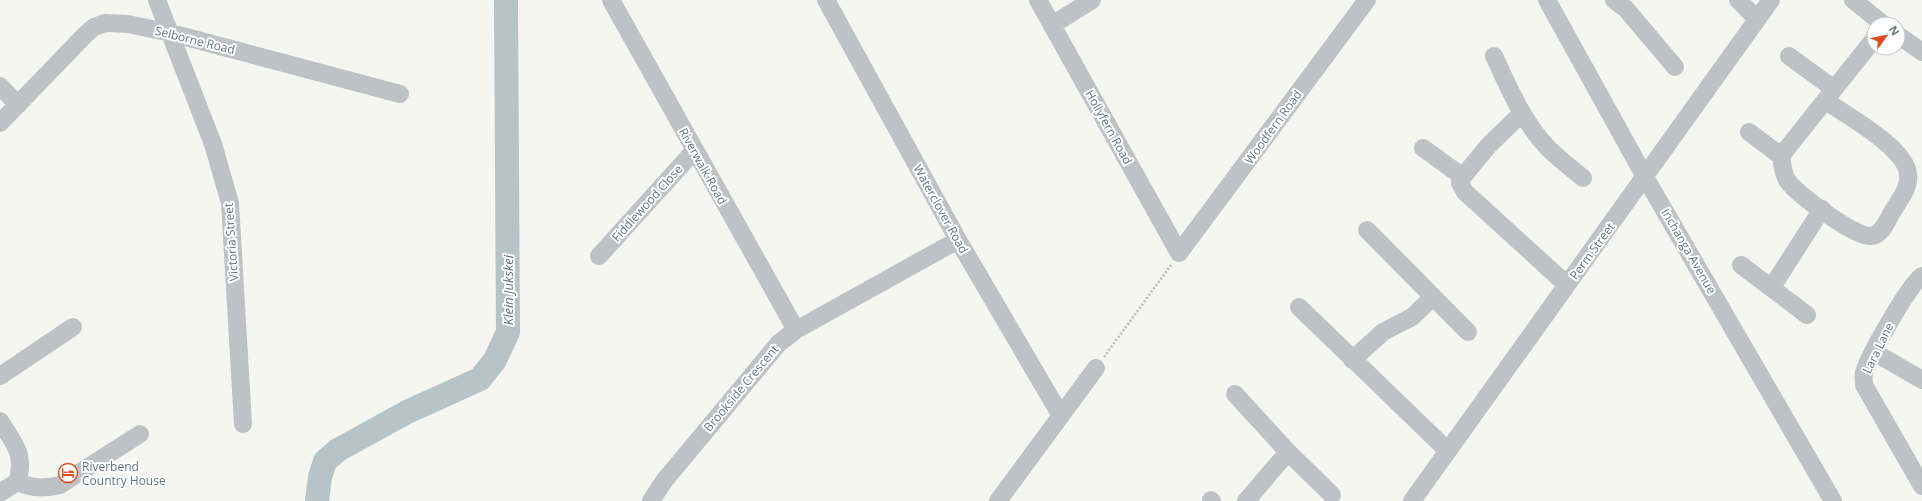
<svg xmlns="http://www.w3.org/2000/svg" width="1922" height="501" viewBox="0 0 1922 501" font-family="'Open Sans',sans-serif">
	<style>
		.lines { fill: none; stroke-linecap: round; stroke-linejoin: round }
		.river { stroke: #b6c3c7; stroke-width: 24 }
		.path { stroke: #b8bbbd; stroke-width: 2.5; stroke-dasharray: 2 2; stroke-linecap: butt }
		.minor { stroke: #bec2c5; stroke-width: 18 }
		.labels { text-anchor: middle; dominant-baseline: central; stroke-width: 4; stroke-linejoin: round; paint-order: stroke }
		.street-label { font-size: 12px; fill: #647682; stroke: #fff }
		.poi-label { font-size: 12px; fill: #647682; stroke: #fff; text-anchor: start }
		.water-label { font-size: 13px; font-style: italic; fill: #60777f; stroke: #fff }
	</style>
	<rect width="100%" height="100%" fill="#f5f5f1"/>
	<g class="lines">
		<path class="river" d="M317,501L320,477L325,461L338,450L407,412L480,379L495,360L508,332L506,0"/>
		<path class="path" d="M1104,357L1171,265"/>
		<path class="minor" d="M157,0L213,144L230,203L243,424
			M611,0L796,330
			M826,0L958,240L1061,416
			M1038,0L1179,253L1367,0
			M1547,0L1645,177L1833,501
			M1614,0L1626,9L1675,67
			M1738,0L1757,19
			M1853,0L1883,24
			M1052,25L1092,0
			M1898,35L1922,52
			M1494,56C1509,88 1523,122 1548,148C1559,159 1571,168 1583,178
			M1789,56L1834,89
			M0,86L18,105
			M1522,113L1489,145L1460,180V183L1465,192L1567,285
			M0,123L85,35L94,27L105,23L128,24L171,33L400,94
			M1749,132L1781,156L1874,39
			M1423,148L1463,177
			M1781,156C1782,164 1783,173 1787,180C1795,193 1856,238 1871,236C1883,235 1888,218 1894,209C1900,199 1910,187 1908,174C1906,148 1846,115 1826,101
			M1367,230L1468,332
			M599,256L694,151
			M1741,265L1807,315
			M1922,276C1909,285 1868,357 1864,373C1863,377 1864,381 1864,385L1922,486
			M1772,287L1822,209
			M1299,307L1448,451
			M1874,352L1922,380
			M1352,360L1383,332L1412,317L1432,298
			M0,376L73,327
			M1235,394L1288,452L1332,495
			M0,421C14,443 26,455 17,482L0,493
			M17,482C33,488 43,489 60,485L140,434
			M1211,500L1212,501
			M651,501L664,481L779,343L796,330L958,240
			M998,501L1096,368
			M1246,501L1288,452
			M1412,501L1771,0"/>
	</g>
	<defs>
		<g id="hotel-ring" transform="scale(1)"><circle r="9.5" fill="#fff" stroke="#e14c25" stroke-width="1.5"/><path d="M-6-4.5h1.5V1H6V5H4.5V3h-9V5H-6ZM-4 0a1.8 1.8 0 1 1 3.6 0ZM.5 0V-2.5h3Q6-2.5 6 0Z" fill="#e14c25"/></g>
	</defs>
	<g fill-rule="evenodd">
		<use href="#hotel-ring" x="68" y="473"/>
	</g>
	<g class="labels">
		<g class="street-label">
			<text transform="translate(195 40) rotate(14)">Selborne Road</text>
			<text transform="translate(1109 127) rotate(61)">Hollyfern Road</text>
			<text transform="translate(1273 127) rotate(-54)">Woodfern Road</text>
			<text transform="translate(703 166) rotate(61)">Riverwalk Road</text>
			<text transform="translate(647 203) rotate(-48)">Fiddlewood Close</text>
			<text transform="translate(941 209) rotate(61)">Waterclover Road</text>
			<text transform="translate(231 242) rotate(-94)">Victoria Street</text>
			<text transform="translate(1592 251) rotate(-54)">Perm Street</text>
			<text transform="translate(1689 251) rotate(60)">Inchanga Avenue</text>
			<text transform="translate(1878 348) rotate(-64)">Lara Lane</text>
			<text transform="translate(741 388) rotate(-50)">Brookside Crescent</text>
		</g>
		<g class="poi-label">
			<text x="82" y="466">Riverbend<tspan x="82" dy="14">Country House</tspan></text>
		</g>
		<g class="water-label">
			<text transform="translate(508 290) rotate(-90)">Klein Jukskei</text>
		</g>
	</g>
	<g transform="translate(1886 36) rotate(57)"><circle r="19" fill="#ffffff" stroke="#c1c8cd"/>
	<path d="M0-3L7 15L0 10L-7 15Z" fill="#e14c25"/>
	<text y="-6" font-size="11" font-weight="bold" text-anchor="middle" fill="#647682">N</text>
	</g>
</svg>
